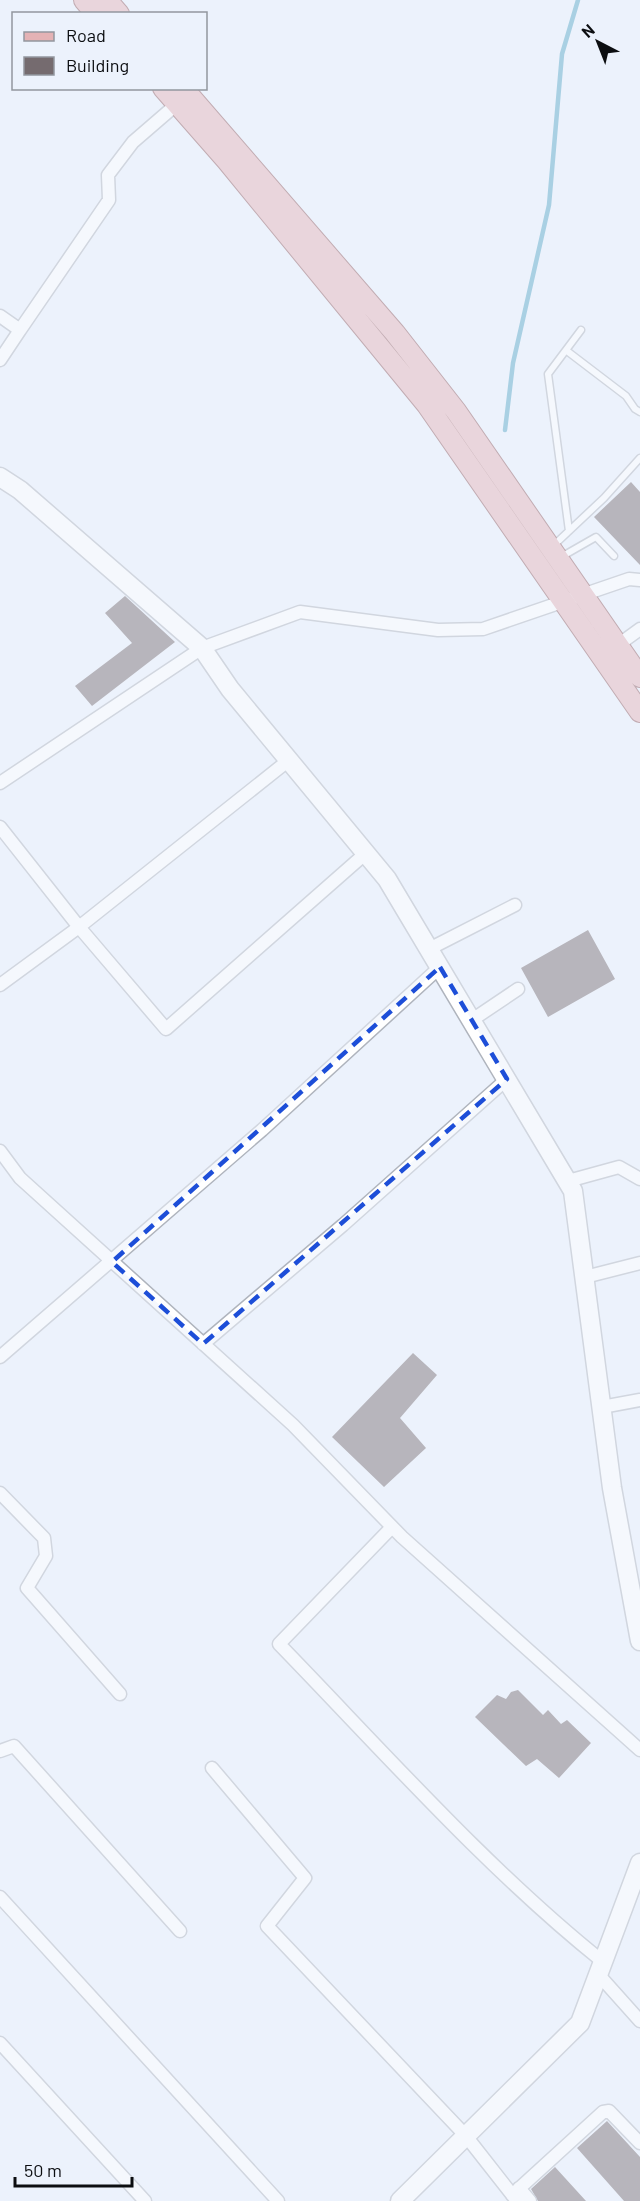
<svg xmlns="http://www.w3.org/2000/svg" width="640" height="2201" viewBox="0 0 640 2201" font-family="Barlow,sans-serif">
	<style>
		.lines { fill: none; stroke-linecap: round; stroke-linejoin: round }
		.stream { stroke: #58a7c6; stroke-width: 4.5 }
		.building { fill: #756b6f }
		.lane-casing { stroke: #afb4bd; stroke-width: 9 }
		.street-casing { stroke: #afb4bd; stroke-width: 15 }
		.secondary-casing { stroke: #afb4bd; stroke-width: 21 }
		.primary-casing { stroke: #8d575b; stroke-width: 22 }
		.lane { stroke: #fff; stroke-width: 6 }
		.street { stroke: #fff; stroke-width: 12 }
		.secondary { stroke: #fff; stroke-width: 18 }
		.primary { stroke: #e4b2b5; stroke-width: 20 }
		.marked { fill: none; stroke: #1d4ed8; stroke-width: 4.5; stroke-dasharray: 12 8; stroke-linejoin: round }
	</style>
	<rect width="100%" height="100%" fill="#ecf2fc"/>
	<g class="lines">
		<path class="stream" d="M505,430L513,363L549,205L562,54L578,0"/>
	</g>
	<path class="building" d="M631,482L640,492V565L594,517Z
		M125,596L175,642L92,706L75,686L132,643L105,613Z
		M588,930L615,979L548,1017L521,968Z
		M413,1353L437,1375L400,1418L426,1448L384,1487L332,1437Z
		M518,1690L543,1715L548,1710L561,1724L567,1720L591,1743L559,1778L537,1759L526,1766L475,1717L497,1695L506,1699L511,1692Z
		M607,2121L640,2157V2201H624L577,2148Z
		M555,2167L586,2201H538L531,2189Z"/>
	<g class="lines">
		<g class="lane-casing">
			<path id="lane" d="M567,351L626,396L635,409L640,412
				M569,531L548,374L581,330
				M553,546L604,498L640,458
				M561,557L596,537L614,556"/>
		</g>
		<g class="street-casing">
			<path id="street" d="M0,316L20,330L0,360
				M20,330L109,200L108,175L133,142L177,104
				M618,645L640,629
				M0,783L202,648L300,612L438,630L483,629L629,579L640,580
				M0,827L79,927L166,1029L366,853
				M429,949L515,905
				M0,985L79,927L289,760
				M472,1020L518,989
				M0,1151L20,1178L293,1425L402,1537L640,1750
				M568,1181L619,1167L640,1179
				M585,1277L640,1263
				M203,1344L343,1225L507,1079
				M0,1357L262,1130L440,967
				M602,1407L640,1400
				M0,1493L44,1538L46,1556L27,1588L120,1694
				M392,1527L279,1644C382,1750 487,1869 602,1961
				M0,1751L14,1746L180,1931
				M212,1768L305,1878L267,1926L466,2136L517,2201
				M0,1897L278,2201
				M598,1974L640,2021
				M0,2043L145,2201
				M519,2188L530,2201
				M512,2195L603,2112L609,2111L640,2143"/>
		</g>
		<g class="secondary-casing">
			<path id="secondary" d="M0,477L20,490L202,648L230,689L387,879L573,1191L612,1488L640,1641
				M400,2201L580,2023L640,1863"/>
		</g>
		<g class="primary-casing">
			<path id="primary" d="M84,0L96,14
				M107,0L119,14
				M163,88L227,161L427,405L640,712
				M183,88L395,333L456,411L640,677"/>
		</g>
		<use href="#lane" class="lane"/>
		<use href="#street" class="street"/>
		<use href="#secondary" class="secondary"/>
		<use href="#primary" class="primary"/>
	</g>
	<path d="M0 0H640V2201H0ZM440,967L507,1079L203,1344L112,1262Z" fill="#ecf2fc" fill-opacity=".55" fill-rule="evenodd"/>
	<path class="marked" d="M440,967L507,1079L203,1344L112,1262Z"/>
	<rect x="12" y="12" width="195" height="78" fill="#ecf2fc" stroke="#92979e" stroke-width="1.5"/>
	<rect x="24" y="32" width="30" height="9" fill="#e4b2b5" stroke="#92979e" stroke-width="1.5"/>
	<text x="66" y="42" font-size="18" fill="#0c0e11">Road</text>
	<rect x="24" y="57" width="30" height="18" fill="#756b6f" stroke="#92979e" stroke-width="1.5"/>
	<text x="66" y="72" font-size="18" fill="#0c0e11">Building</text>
	<g transform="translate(598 42) rotate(318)" stroke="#ecf2fc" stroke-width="4.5" paint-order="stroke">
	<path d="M0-4.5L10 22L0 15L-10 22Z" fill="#0c0e11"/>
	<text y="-9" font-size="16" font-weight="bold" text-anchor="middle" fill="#0c0e11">N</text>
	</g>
	<path d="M15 2177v9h117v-9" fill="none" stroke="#0c0e11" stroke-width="3"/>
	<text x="24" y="2177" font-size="18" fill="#0c0e11" stroke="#ecf2fc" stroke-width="4.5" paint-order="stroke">50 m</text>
</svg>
